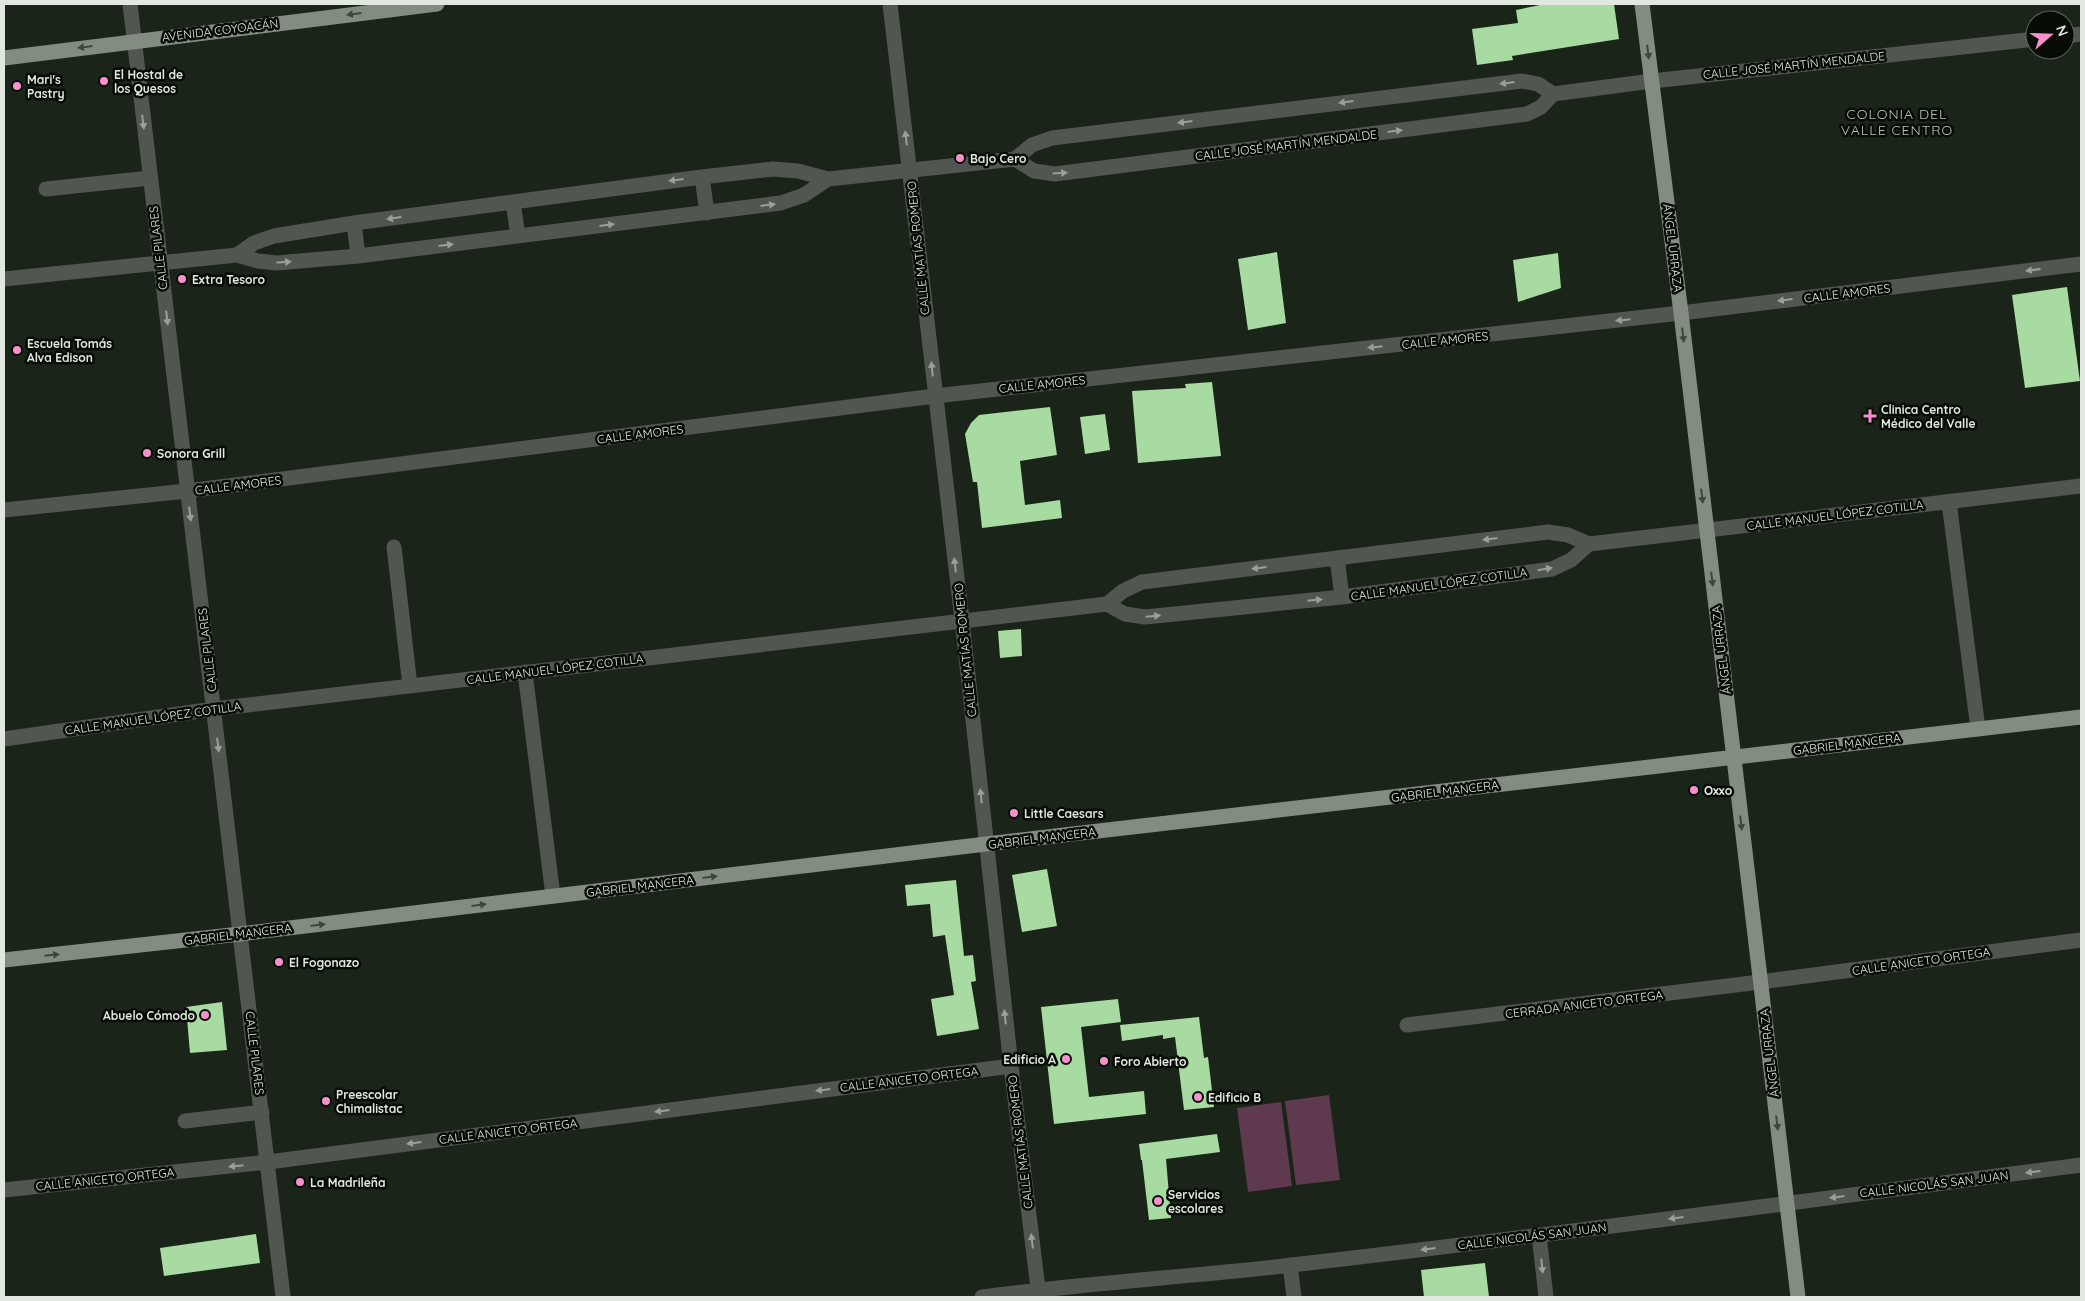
<svg xmlns="http://www.w3.org/2000/svg" width="2085" height="1301" viewBox="0 0 2085 1301" font-family="Quicksand,sans-serif">
	<style>
		.green { fill: #5f394e }
		.building { fill: #a8dba1 }
		.lines { fill: none; stroke-linecap: round; stroke-linejoin: round }
		.minor { stroke: #525651; stroke-width: 15 }
		.major { stroke: #828c81; stroke-width: 15 }
		.oneway { fill: #3f463e }
		.oneway2 { fill: #9a9f98 }
		.poi-dot { fill: #f890cb; stroke: #080c07; stroke-width: 2 }
		.labels { text-anchor: middle; dominant-baseline: central; stroke-width: 5; stroke-linejoin: round; paint-order: stroke }
		.street-label { font-size: 12px; fill: #e1e8e0; stroke: #080c07 }
		.poi-label { font-size: 12px; font-weight: bold; fill: #e1e8e0; stroke: #080c07; text-anchor: start }
		.neighbourhood-label { font-size: 14px; letter-spacing: 1px; fill: #b6c2b4; stroke: #080c07 }
	</style>
	<rect width="100%" height="100%" fill="#1a2419"/>
	<path class="green" d="M1329,1095L1340,1180L1296,1185L1285,1101Z
		M1281,1102L1292,1186L1248,1192L1237,1108Z"/>
	<path class="building" d="M1545,4H1614L1619,39L1512,56L1513,60L1477,65L1472,29L1518,23L1516,10Z
		M1277,252L1286,323L1248,330L1238,259Z
		M1558,253L1561,288L1518,302L1513,260Z
		M2067,287L2080,381L2025,388L2012,295Z
		M1212,382L1221,456L1138,463L1132,391L1186,388L1185,384Z
		M1050,407L1057,455L1020,461L1025,505L1060,500L1062,518L982,528L977,482H973L965,434L971,423L979,415Z
		M1105,414L1110,450L1085,454L1080,417Z
		M1021,629L1022,656L1000,658L998,631Z
		M1047,869L1057,926L1022,932L1012,875Z
		M956,880L964,956L973,955L976,981L971,982L979,1029L937,1036L931,999L954,995L945,935L933,937L930,904L907,906L905,885Z
		M1118,999L1121,1022L1081,1027L1089,1097L1144,1091L1146,1114L1054,1124L1041,1007Z
		M222,1002L227,1050L190,1053L186,1007Z
		M1199,1017L1204,1058L1208,1057L1214,1107L1184,1110L1175,1037L1163,1039V1035L1122,1041L1120,1025Z
		M1217,1134L1220,1152L1166,1159L1171,1218L1149,1220L1142,1160H1141L1139,1144Z
		M256,1234L260,1263L164,1276L160,1248Z
		M1485,1263L1489,1297H1424L1421,1270Z"/>
	<g class="lines">
		<path class="minor" d="M130,4L283,1297
			M890,4L962,620L1011,1066L1039,1297
			M2065,36L2081,34
			M1015,159L1034,171L1055,174L1527,114L1541,107L1553,94L1652,81L2035,39
			M702,177L707,213
			M46,189L150,178
			M513,202L518,236
			M354,223L358,256
			M237,255L254,243L274,236L354,223L702,177L773,169L798,171L828,179L1015,159L1032,145L1052,138L1522,81L1538,84L1553,94
			M4,279L237,255L258,261L277,263L358,256L781,203L804,195L828,179
			M1949,502L1978,729
			M4,510L187,491L935,396L1681,313L2081,264
			M394,547L410,686
			M1337,558L1342,597
			M1107,604L1123,591L1142,582L1548,532L1568,535L1589,544L2081,486
			M525,672L553,896
			M4,739L214,709L1107,604L1125,614L1145,617L1342,597L1552,569L1571,560L1589,544
			M1407,1025L1760,982L2081,940
			M185,1121L262,1112
			M4,1190L268,1162L1011,1066
			M1539,1235L1546,1297
			M1290,1265L1294,1297
			M982,1297C1085,1283 1189,1277 1292,1265C1556,1235 1818,1199 2081,1165"/>
		<path class="major" d="M1642,4L1681,313L1798,1297
			M4,58L437,4
			M4,960L240,934L986,844L2081,717"/>
	</g>
	<defs><path id="oneway-solid" d="M-6-.8H1V-3.2L6.5 0L1 3.2V.8H-6Z" transform="scale(1.25)"/></defs>
	<g class="oneway">
		<use href="#oneway-solid" transform="translate(354 14) rotate(173)"/>
		<use href="#oneway-solid" transform="translate(85 47) rotate(173)"/>
		<use href="#oneway-solid" transform="translate(1648 52) rotate(83)"/>
		<use href="#oneway-solid" transform="translate(1683 335) rotate(83)"/>
		<use href="#oneway-solid" transform="translate(1702 496) rotate(83)"/>
		<use href="#oneway-solid" transform="translate(1712 579) rotate(83)"/>
		<use href="#oneway-solid" transform="translate(1741 823) rotate(83)"/>
		<use href="#oneway-solid" transform="translate(710 877) rotate(-7)"/>
		<use href="#oneway-solid" transform="translate(479 905) rotate(-7)"/>
		<use href="#oneway-solid" transform="translate(318 925) rotate(-7)"/>
		<use href="#oneway-solid" transform="translate(52 955) rotate(-6)"/>
		<use href="#oneway-solid" transform="translate(1777 1123) rotate(83)"/>
	</g>
	<g class="oneway2">
		<use href="#oneway-solid" transform="translate(1507 83) rotate(173)"/>
		<use href="#oneway-solid" transform="translate(1346 102) rotate(173)"/>
		<use href="#oneway-solid" transform="translate(143 122) rotate(83)"/>
		<use href="#oneway-solid" transform="translate(1185 122) rotate(173)"/>
		<use href="#oneway-solid" transform="translate(1395 131) rotate(-7)"/>
		<use href="#oneway-solid" transform="translate(906 138) rotate(-97)"/>
		<use href="#oneway-solid" transform="translate(1060 173) rotate(-4)"/>
		<use href="#oneway-solid" transform="translate(676 180) rotate(173)"/>
		<use href="#oneway-solid" transform="translate(768 205) rotate(-7)"/>
		<use href="#oneway-solid" transform="translate(394 218) rotate(172)"/>
		<use href="#oneway-solid" transform="translate(607 225) rotate(-7)"/>
		<use href="#oneway-solid" transform="translate(446 245) rotate(-7)"/>
		<use href="#oneway-solid" transform="translate(284 262) rotate(-4)"/>
		<use href="#oneway-solid" transform="translate(2033 270) rotate(173)"/>
		<use href="#oneway-solid" transform="translate(1785 300) rotate(173)"/>
		<use href="#oneway-solid" transform="translate(167 318) rotate(83)"/>
		<use href="#oneway-solid" transform="translate(1623 320) rotate(174)"/>
		<use href="#oneway-solid" transform="translate(1375 347) rotate(174)"/>
		<use href="#oneway-solid" transform="translate(932 369) rotate(-96)"/>
		<use href="#oneway-solid" transform="translate(190 514) rotate(83)"/>
		<use href="#oneway-solid" transform="translate(1490 539) rotate(173)"/>
		<use href="#oneway-solid" transform="translate(955 565) rotate(-97)"/>
		<use href="#oneway-solid" transform="translate(1259 568) rotate(173)"/>
		<use href="#oneway-solid" transform="translate(1545 569) rotate(-9)"/>
		<use href="#oneway-solid" transform="translate(1315 600) rotate(-6)"/>
		<use href="#oneway-solid" transform="translate(1153 616) rotate(-5)"/>
		<use href="#oneway-solid" transform="translate(218 745) rotate(83)"/>
		<use href="#oneway-solid" transform="translate(981 796) rotate(-96)"/>
		<use href="#oneway-solid" transform="translate(1005 1017) rotate(-96)"/>
		<use href="#oneway-solid" transform="translate(823 1090) rotate(173)"/>
		<use href="#oneway-solid" transform="translate(662 1111) rotate(173)"/>
		<use href="#oneway-solid" transform="translate(414 1143) rotate(173)"/>
		<use href="#oneway-solid" transform="translate(236 1166) rotate(174)"/>
		<use href="#oneway-solid" transform="translate(2033 1172) rotate(173)"/>
		<use href="#oneway-solid" transform="translate(1837 1197) rotate(173)"/>
		<use href="#oneway-solid" transform="translate(1676 1218) rotate(173)"/>
		<use href="#oneway-solid" transform="translate(1032 1241) rotate(-97)"/>
		<use href="#oneway-solid" transform="translate(1428 1249) rotate(173)"/>
		<use href="#oneway-solid" transform="translate(1542 1266) rotate(84)"/>
	</g>
	<g class="poi-dot">
		<circle cx="104" cy="81" r="5"/>
		<circle cx="17" cy="86" r="5"/>
		<circle cx="960" cy="158" r="5"/>
		<circle cx="182" cy="279" r="5"/>
		<circle cx="17" cy="350" r="5"/>
		<path d="M1867.5 408.5h5v5h5v5h-5v5h-5v-5h-5v-5h5z"/>
		<circle cx="147" cy="453" r="5"/>
		<circle cx="1694" cy="790" r="5"/>
		<circle cx="1014" cy="813" r="5"/>
		<circle cx="279" cy="962" r="5"/>
		<circle cx="205" cy="1015" r="5"/>
		<circle cx="1066" cy="1059" r="5"/>
		<circle cx="1104" cy="1061" r="5"/>
		<circle cx="1198" cy="1097" r="5"/>
		<circle cx="326" cy="1101" r="5"/>
		<circle cx="300" cy="1182" r="5"/>
		<circle cx="1158" cy="1201" r="5"/>
	</g>
	<g class="labels">
		<g class="street-label">
			<text transform="translate(220 30) rotate(-7)">AVENIDA COYOACÁN</text>
			<text transform="translate(1794 65) rotate(-6)">CALLE JOSÉ MARTÍN MENDALDE</text>
			<text transform="translate(1286 145) rotate(-7)">CALLE JOSÉ MARTÍN MENDALDE</text>
			<text transform="translate(158 248) rotate(-97)">CALLE PILARES</text>
			<text transform="translate(918 248) rotate(-96)">CALLE MATÍAS ROMERO</text>
			<text transform="translate(1673 248) rotate(83)">ÁNGEL URRAZA</text>
			<text transform="translate(1847 293) rotate(-7)">CALLE AMORES</text>
			<text transform="translate(1445 340) rotate(-6)">CALLE AMORES</text>
			<text transform="translate(1042 384) rotate(-6)">CALLE AMORES</text>
			<text transform="translate(640 434) rotate(-7)">CALLE AMORES</text>
			<text transform="translate(238 485) rotate(-7)">CALLE AMORES</text>
			<text transform="translate(1835 515) rotate(-7)">CALLE MANUEL LÓPEZ COTILLA</text>
			<text transform="translate(1439 584) rotate(-8)">CALLE MANUEL LÓPEZ COTILLA</text>
			<text transform="translate(207 650) rotate(-97)">CALLE PILARES</text>
			<text transform="translate(965 650) rotate(-96)">CALLE MATÍAS ROMERO</text>
			<text transform="translate(1721 650) rotate(-97)">ÁNGEL URRAZA</text>
			<text transform="translate(555 669) rotate(-7)">CALLE MANUEL LÓPEZ COTILLA</text>
			<text transform="translate(153 718) rotate(-8)">CALLE MANUEL LÓPEZ COTILLA</text>
			<text transform="translate(1847 744) rotate(-7)">GABRIEL MANCERA</text>
			<text transform="translate(1445 791) rotate(-7)">GABRIEL MANCERA</text>
			<text transform="translate(1042 838) rotate(-7)">GABRIEL MANCERA</text>
			<text transform="translate(640 886) rotate(-7)">GABRIEL MANCERA</text>
			<text transform="translate(238 934) rotate(-7)">GABRIEL MANCERA</text>
			<text transform="translate(1921 961) rotate(-8)">CALLE ANICETO ORTEGA</text>
			<text transform="translate(1584 1004) rotate(-7)">CERRADA ANICETO ORTEGA</text>
			<text transform="translate(255 1053) rotate(83)">CALLE PILARES</text>
			<text transform="translate(1769 1053) rotate(-97)">ÁNGEL URRAZA</text>
			<text transform="translate(909 1079) rotate(-7)">CALLE ANICETO ORTEGA</text>
			<text transform="translate(508 1131) rotate(-7)">CALLE ANICETO ORTEGA</text>
			<text transform="translate(1020 1142) rotate(-97)">CALLE MATÍAS ROMERO</text>
			<text transform="translate(105 1179) rotate(-6)">CALLE ANICETO ORTEGA</text>
			<text transform="translate(1934 1184) rotate(-7)">CALLE NICOLÁS SAN JUAN</text>
			<text transform="translate(1532 1236) rotate(-7)">CALLE NICOLÁS SAN JUAN</text>
		</g>
		<g class="poi-label">
			<text x="114" y="74">El Hostal de<tspan x="114" dy="14">los Quesos</tspan></text>
			<text x="27" y="79">Mari's<tspan x="27" dy="14">Pastry</tspan></text>
			<text x="970" y="158">Bajo Cero</text>
			<text x="192" y="279">Extra Tesoro</text>
			<text x="27" y="343">Escuela Tomás<tspan x="27" dy="14">Alva Edison</tspan></text>
			<text x="1881" y="409">Clinica Centro<tspan x="1881" dy="14">Médico del Valle</tspan></text>
			<text x="157" y="453">Sonora Grill</text>
			<text x="1704" y="790">Oxxo</text>
			<text x="1024" y="813">Little Caesars</text>
			<text x="289" y="962">El Fogonazo</text>
			<text x="195" y="1015" text-anchor="end">Abuelo Cómodo</text>
			<text x="1056" y="1059" text-anchor="end">Edificio A</text>
			<text x="1114" y="1061">Foro Abierto</text>
			<text x="336" y="1094">Preescolar<tspan x="336" dy="14">Chimalistac</tspan></text>
			<text x="1208" y="1097">Edificio B</text>
			<text x="310" y="1182">La Madrileña</text>
			<text x="1168" y="1194">Servicios<tspan x="1168" dy="14">escolares</tspan></text>
		</g>
		<g class="neighbourhood-label">
			<text x="1897" y="114">COLONIA DEL<tspan x="1897" dy="16">VALLE CENTRO</tspan></text>
		</g>
	</g>
	<rect width="2085" height="1301" fill="none" stroke="#e1e8e0" stroke-width="10"/>
	<g transform="translate(2050 35) rotate(70)"><circle r="24" fill="#080c07" stroke="#5f645e"/>
	<path d="M0-4L9 19L0 12L-9 19Z" fill="#f890cb"/>
	<text y="-8" font-size="14" font-weight="bold" text-anchor="middle" fill="#e1e8e0">N</text>
	</g>
</svg>
